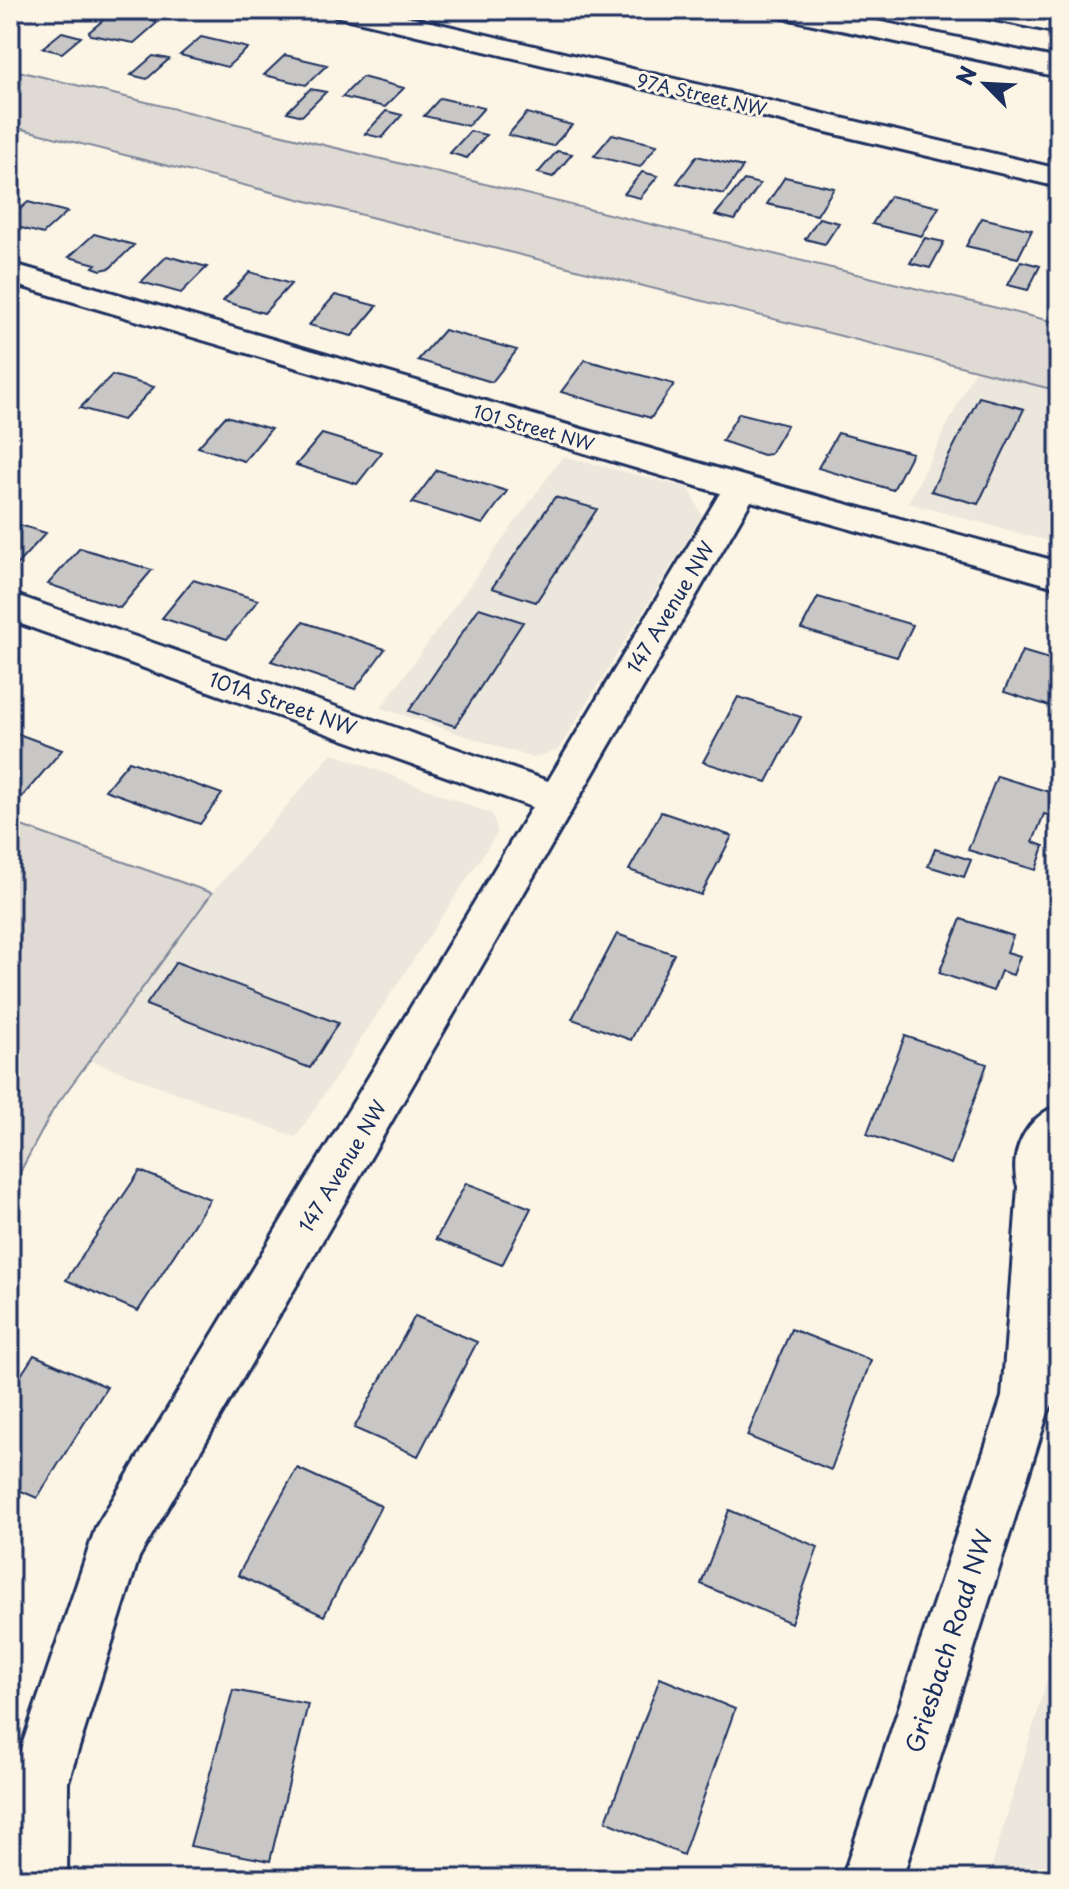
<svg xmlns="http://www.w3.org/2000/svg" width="1069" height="1889" viewBox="0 0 1069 1889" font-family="'Playpen Sans',sans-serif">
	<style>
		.built { fill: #ece7dc }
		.green { fill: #dfdbd4; stroke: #7d8599; stroke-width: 2 }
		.building { fill: #c8c7c6; stroke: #1b2f5e; stroke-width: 2 }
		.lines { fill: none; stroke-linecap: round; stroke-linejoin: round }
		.minor-casing { stroke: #1b2f5e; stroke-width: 6 }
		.major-casing { stroke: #1b2f5e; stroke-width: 6 }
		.minor { fill: #fcf5e5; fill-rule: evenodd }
		.major { fill: #fcf5e5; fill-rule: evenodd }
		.labels { text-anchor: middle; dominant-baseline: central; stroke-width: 6; stroke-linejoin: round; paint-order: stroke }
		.far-street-label { font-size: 18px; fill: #1b2f5e; stroke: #fcf5e5 }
		.street-label { font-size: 20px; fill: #1b2f5e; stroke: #fcf5e5 }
		.near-street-label { font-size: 24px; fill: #1b2f5e; stroke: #fcf5e5 }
	</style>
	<rect width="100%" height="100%" fill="#fcf5e5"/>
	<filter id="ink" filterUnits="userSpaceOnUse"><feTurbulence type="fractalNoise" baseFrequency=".0125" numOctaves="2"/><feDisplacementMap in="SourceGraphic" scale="16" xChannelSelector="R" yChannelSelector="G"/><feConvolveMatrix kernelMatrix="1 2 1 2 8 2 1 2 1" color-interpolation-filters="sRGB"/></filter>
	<g filter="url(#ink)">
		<path class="built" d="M975,370L1059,391V544L908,503Z
			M563,456L689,488L702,516L558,750L533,758L381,708Z
			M332,753L492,814L498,832L296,1137L89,1060L212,893Z
			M1059,1639V1879H988Z"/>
		<path class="green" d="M10,69L1059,323V391L10,126Z
			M10,822L212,893L53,1110L10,1191Z"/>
		<path class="building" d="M114,11L158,22L134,43L91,35L89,32Z
			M62,32L81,37L62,53L42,48Z
			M201,37L248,48L227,67L180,55Z
			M285,55L327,65L306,85L264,75Z
			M153,56L169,59L147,79L131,75Z
			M362,77L404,88L385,107L342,97Z
			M310,89L326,92L302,116L287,112Z
			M440,98L484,108L468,126L424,116Z
			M386,111L402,115L382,138L365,134Z
			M527,113L572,125L553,146L508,135Z
			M470,131L486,135L467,158L450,153Z
			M612,134L657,145L640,167L594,156Z
			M557,151L572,154L553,177L538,173Z
			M697,156L743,167L724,194L677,183Z
			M642,172L658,176L640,198L624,194Z
			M785,177L834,188L817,215L767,204Z
			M744,180L760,184L735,220L715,215Z
			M890,196L939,207L922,236L872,224Z
			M28,202L67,212L43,234L10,225V218Z
			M819,218L839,223L825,244L805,239Z
			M982,218L1032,230L1018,258L966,246Z
			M94,234L134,245L110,268L101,270L93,267L96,264L69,257Z
			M925,238L944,242L930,268L910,263Z
			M167,256L207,267L181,293L141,282Z
			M1021,261L1040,266L1028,290L1008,285Z
			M250,272L291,284L264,313L223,301Z
			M335,295L377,306L352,336L309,325Z
			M444,330L517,350L492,382L418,360Z
			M585,360L674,384L651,418L561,392Z
			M112,375L154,387L123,420L80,408Z
			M979,397L1024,409L978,504L931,491Z
			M739,413L787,425L770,454L763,455L722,441Z
			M226,416L271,429L244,461L198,447Z
			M838,433L912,453L893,490L818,468Z
			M322,434L382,452L357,484L296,465Z
			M437,470L507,491L483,524L412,503Z
			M555,497L597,509L536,602L492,588Z
			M10,522L46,533L10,572Z
			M80,548L152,570L120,608L48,584Z
			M193,580L258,600L227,639L162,618Z
			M818,597L913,625L897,657L801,629Z
			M479,608L523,622L455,726L409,711Z
			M303,622L385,649L355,689L271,661Z
			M1022,651L1059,662V709L1004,692Z
			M738,697L801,717L767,782L703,762Z
			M10,731L62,750L22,797L10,792Z
			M129,761L222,794L200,824L105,790Z
			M997,776L1059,795L1054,817L1044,814L1033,842L1044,846L1036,870L968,850Z
			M661,812L732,836L701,895L629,870Z
			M935,849L971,860L964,877L928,866Z
			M961,919L1013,936L1007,952L1020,956L1013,975L1001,971L993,991L939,973Z
			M617,934L674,954L631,1040L572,1019Z
			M176,962L338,1023L310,1068L146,1005Z
			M905,1036L987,1064L951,1164L867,1134Z
			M140,1171L210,1199L138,1311L66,1280Z
			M466,1183L531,1208L502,1265L436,1239Z
			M415,1316L477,1342L418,1456L354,1428Z
			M791,1329L871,1360L831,1470L747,1436Z
			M34,1355L107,1387L37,1498L10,1486V1392Z
			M297,1468L381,1506L324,1616L238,1575Z
			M729,1510L818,1547L791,1623L701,1584Z
			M660,1678L735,1709L683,1855L606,1821Z
			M233,1690L308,1704L270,1861L190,1846Z"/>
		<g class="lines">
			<g class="minor-casing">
				<path id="minor" d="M331,10H380L1059,169V187L345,18L335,16Z
					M10,263L754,479L1059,562V588L751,501L139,1557L68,1782L67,1879H10V1781L96,1527L532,807L10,620V593L548,781L720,493L10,283Z
					M1059,1105V1394L1048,1412L902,1879H842L1002,1397L1018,1187C1008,1153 1026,1117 1059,1105Z"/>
			</g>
			<g class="major-casing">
				<path id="major" d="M771,10H824L1059,59V77L785,18L775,16Z
					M971,10H1026L1059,17V33L975,16Z"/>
			</g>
			<use href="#minor" class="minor"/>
			<use href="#major" class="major"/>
		</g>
	</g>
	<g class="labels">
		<g class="far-street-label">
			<text transform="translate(702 94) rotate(13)">97A Street NW</text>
			<text transform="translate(534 427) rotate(16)">101 Street NW</text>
		</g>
		<g class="street-label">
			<text transform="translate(670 607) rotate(-59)">147 Avenue NW</text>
			<text transform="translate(283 703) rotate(19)">101A Street NW</text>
			<text transform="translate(342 1166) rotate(-59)">147 Avenue NW</text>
		</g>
		<g class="near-street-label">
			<text transform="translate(948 1641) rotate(-72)">Griesbach Road NW</text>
		</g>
	</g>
	<rect width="1069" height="1889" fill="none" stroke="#fcf5e5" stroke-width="40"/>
	<rect x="20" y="20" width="1029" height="1849" fill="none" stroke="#1b2f5e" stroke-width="3" filter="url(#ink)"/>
	<g transform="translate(985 84) rotate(294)" stroke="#fcf5e5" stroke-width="6" paint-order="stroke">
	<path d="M0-6L14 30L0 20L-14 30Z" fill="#1b2f5e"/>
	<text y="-12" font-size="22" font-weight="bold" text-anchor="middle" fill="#1b2f5e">N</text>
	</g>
</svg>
